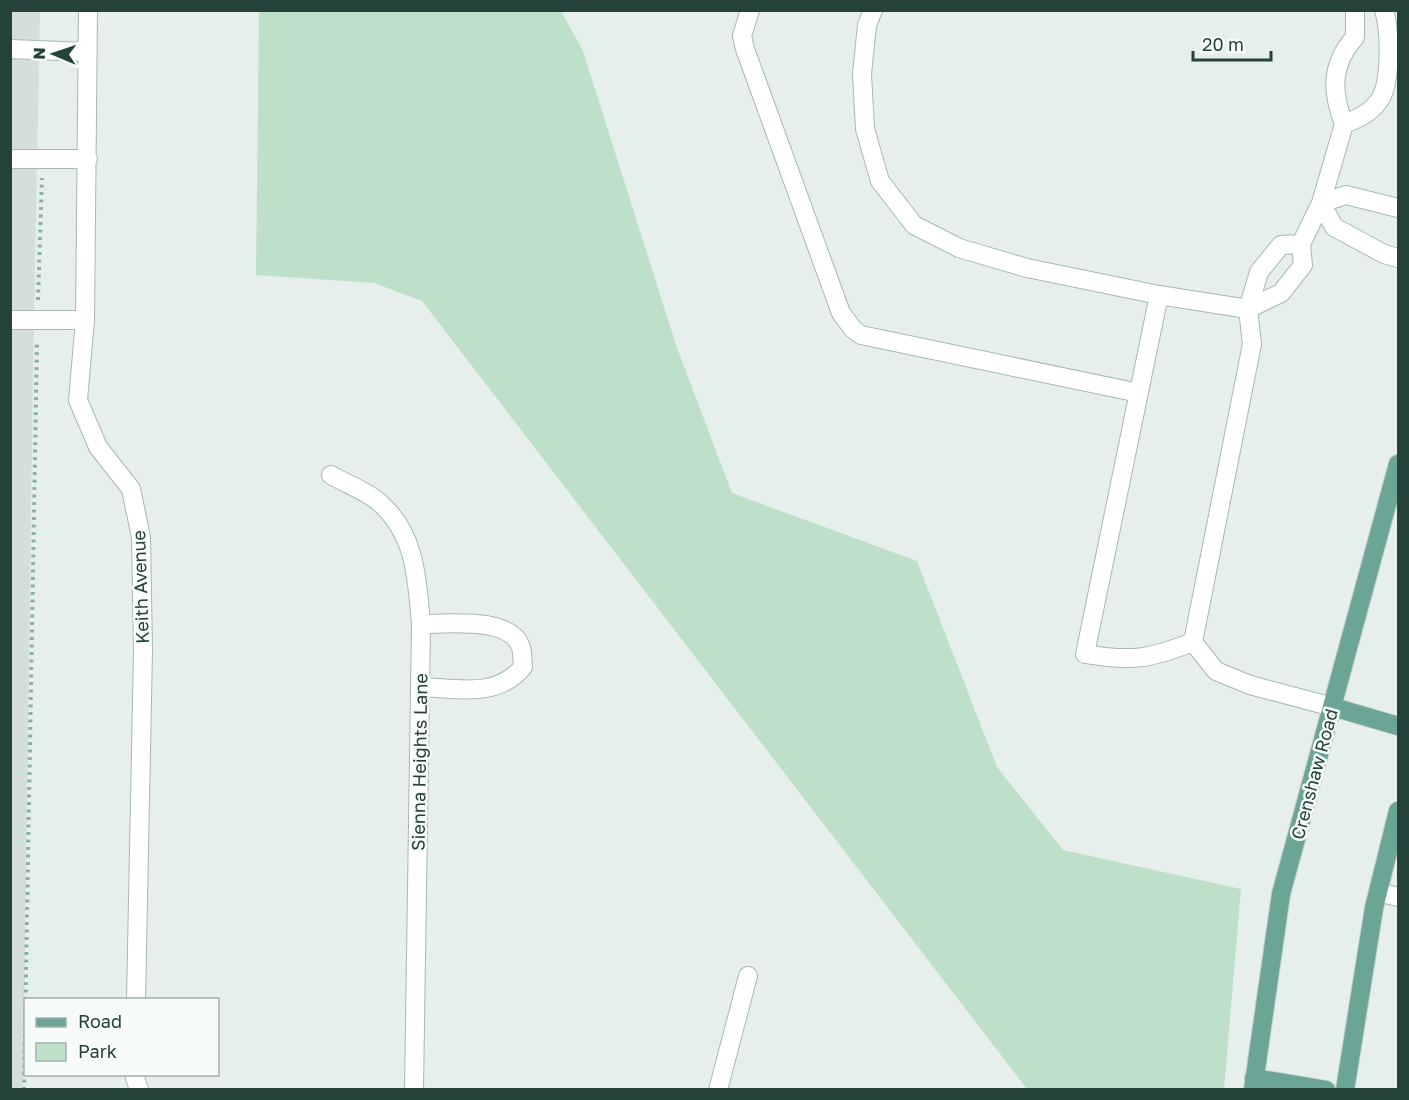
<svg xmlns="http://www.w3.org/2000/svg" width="1409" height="1100" viewBox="0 0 1409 1100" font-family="'Golos Text',sans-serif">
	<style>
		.built { fill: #d4dfda }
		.green { fill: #bfe0c8 }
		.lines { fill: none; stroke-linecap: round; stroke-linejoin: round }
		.minor-casing { stroke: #a8b8b2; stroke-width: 20 }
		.major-casing { stroke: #c2cac8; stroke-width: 20 }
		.path { stroke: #86b3a5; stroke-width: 4; stroke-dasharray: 3 4.5; stroke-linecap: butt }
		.minor { stroke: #fff; stroke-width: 18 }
		.major { stroke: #6aa596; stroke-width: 18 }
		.labels { text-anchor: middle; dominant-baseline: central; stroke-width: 5; stroke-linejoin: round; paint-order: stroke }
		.street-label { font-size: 18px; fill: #24423a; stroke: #f7fbf9 }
	</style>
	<rect width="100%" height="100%" fill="#e6efeb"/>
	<path class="built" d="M10,11H40L33,374L23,1090L10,1089Z"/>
	<path class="green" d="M259,11H561L583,51L676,345L732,493L917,561L997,767L1063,850L1241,889L1224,1089H1027L422,301L374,283L256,275Z"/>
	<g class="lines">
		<g class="minor-casing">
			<path id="minor" d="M88,10L85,320L78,400L98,447L131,489L141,537L143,650L136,1000
				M750,10L742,36L745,49L841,313L853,329L861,335L1139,393
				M873,10L867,25L862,74L865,129L880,181L914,225L959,248L1027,268L1159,295L1248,309L1252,344L1193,642
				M1355,10V37C1331,64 1331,91 1344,124C1357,119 1369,114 1378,102C1392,86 1390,30 1384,10
				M10,49L88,52
				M10,159H88
				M1398,208L1346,195L1321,203L1334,227L1384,254L1398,258
				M1301,244L1303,265L1281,293L1248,309L1259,272L1281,245Z
				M1301,244L1321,203L1344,124
				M1159,295L1085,654C1132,662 1149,659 1193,642
				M10,320H85
				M331,475C346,484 367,491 380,503C416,535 417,579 421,624L414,1090
				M1193,642L1216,671L1250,685L1333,707
				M420,687C457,688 496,699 523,667C522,661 523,654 521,648C512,616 447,624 421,624
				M1378,892L1398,897
				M134,1074L139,1090
				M718,1090L748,976"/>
		</g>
		<g class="major-casing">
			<path id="major" d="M1333,707L1398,726
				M1254,1078L1326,1090
				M1253,1090L1281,894L1398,464
				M1345,1090L1374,908L1398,811"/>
		</g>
		<path class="path" d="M38,300L42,178
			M24,1090L37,340"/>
		<use href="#minor" class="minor"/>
		<use href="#major" class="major"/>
	</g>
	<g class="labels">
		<g class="street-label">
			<text transform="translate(140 587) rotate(-92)">Keith Avenue</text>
			<text transform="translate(419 762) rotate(-89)">Sienna Heights Lane</text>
			<text transform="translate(1314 774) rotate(-75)">Crenshaw Road</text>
		</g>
	</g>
	<rect width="1409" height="1100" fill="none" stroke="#24423a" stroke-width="24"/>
	<rect x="24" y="998" width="195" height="78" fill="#f7fbf9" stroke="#a3b1ad" stroke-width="1.5"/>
	<rect x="36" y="1018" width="30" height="9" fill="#6aa596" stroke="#a3b1ad" stroke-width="1.5"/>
	<text x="78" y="1028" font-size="18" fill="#24423a">Road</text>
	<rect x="36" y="1043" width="30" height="18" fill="#bfe0c8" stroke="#a3b1ad" stroke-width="1.5"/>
	<text x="78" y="1058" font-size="18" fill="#24423a">Park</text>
	<g transform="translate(54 54) rotate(272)" stroke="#f7fbf9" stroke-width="4.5" paint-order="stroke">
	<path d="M0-4.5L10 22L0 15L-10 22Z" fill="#24423a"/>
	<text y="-9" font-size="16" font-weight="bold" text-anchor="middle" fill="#24423a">N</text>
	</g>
	<path d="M1193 51v9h78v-9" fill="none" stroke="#24423a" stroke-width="3"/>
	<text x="1202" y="51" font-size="18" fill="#24423a" stroke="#f7fbf9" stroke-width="4.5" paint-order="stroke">20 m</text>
</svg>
